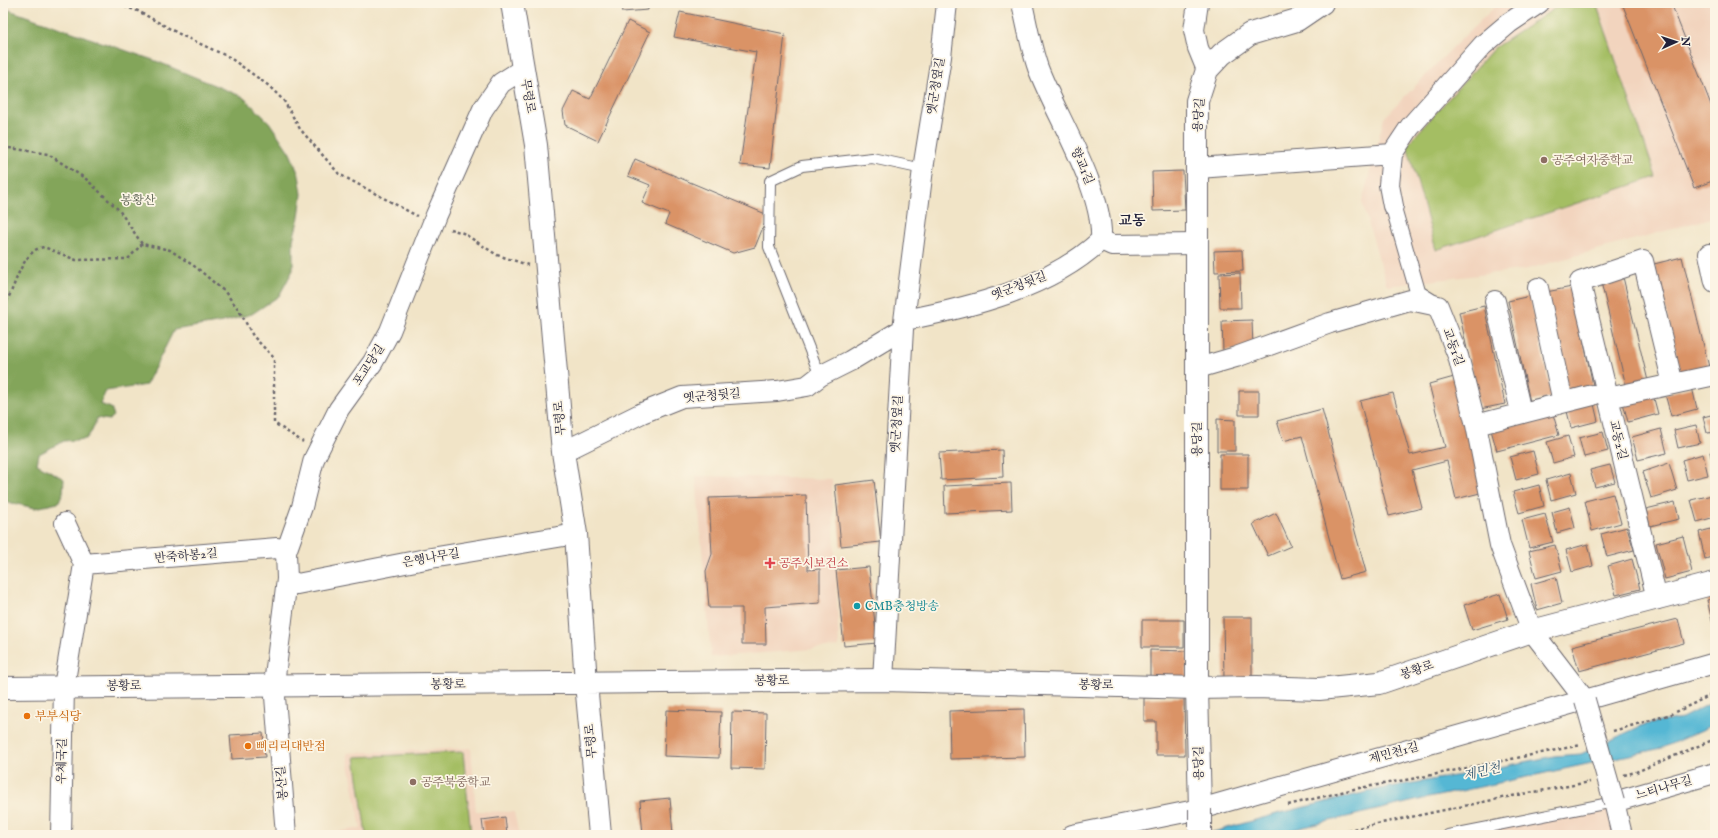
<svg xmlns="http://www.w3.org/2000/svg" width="1718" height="838" viewBox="0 0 1718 838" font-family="'IM FELL English','Noto Serif KR',serif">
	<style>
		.built { fill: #f2d4be }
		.green { fill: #a4be64; stroke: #637050 }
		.forest { fill: #83a55a; stroke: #52644a }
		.water { fill: #55b7d4; stroke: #3c6c88 }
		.building { fill: #da9366 }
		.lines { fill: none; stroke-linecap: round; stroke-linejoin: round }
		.service-casing { stroke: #6a666c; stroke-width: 12 }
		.pedestrian-casing { stroke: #6a666c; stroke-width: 17 }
		.minor-casing { stroke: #6a666c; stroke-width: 22 }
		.tertiary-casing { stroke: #6a666c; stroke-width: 24 }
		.secondary-casing { stroke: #6a666c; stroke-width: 24 }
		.path { stroke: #6a666c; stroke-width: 2.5; stroke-dasharray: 3 3; stroke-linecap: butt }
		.service { stroke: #fff; stroke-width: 10 }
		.pedestrian { stroke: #fff; stroke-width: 15 }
		.minor { stroke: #fff; stroke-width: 20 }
		.tertiary { stroke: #fff; stroke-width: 22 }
		.secondary { stroke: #fff; stroke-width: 22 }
		.minor-bridge-casing { stroke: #6a666c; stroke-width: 22; stroke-linecap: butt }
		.tertiary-bridge-casing { stroke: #6a666c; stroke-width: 24; stroke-linecap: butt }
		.minor-bridge { stroke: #fff; stroke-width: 20 }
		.tertiary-bridge { stroke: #fff; stroke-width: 22 }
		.education-dot { fill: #8d6e63; stroke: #fcf5e5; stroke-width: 1.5 }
		.health-dot { fill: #e0444e; stroke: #fcf5e5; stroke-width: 1.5 }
		.culture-dot { fill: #0f9aa8; stroke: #fcf5e5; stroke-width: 1.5 }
		.food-dot { fill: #e8710a; stroke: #fcf5e5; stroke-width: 1.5 }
		.labels { text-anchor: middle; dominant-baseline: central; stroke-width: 3.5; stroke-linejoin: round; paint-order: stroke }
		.street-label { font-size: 12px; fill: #22223b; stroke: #fcf5e5 }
		.education-label { font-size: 12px; fill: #785e54; stroke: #fcf5e5; text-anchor: start }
		.park-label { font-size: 12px; fill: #505949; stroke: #fcf5e5 }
		.health-label { font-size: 12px; fill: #be3a42; stroke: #fcf5e5; text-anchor: start }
		.culture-label { font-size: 12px; fill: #0d838f; stroke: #fcf5e5; text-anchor: start }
		.food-label { font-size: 12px; fill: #c56008; stroke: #fcf5e5; text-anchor: start }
		.water-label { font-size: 13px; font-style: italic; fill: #345671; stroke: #fcf5e5 }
		.quarter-label { font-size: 14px; font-weight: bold; fill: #22223b; stroke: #fcf5e5 }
	</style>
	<rect width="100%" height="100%" fill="#fcf5e5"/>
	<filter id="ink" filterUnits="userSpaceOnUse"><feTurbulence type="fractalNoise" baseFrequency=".025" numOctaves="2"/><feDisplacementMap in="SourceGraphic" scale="8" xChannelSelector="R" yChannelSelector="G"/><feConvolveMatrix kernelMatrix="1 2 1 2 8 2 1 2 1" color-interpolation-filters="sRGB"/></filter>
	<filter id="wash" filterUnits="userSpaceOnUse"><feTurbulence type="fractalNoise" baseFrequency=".012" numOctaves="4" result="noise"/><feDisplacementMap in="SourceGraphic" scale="16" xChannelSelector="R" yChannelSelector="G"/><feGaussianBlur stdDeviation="0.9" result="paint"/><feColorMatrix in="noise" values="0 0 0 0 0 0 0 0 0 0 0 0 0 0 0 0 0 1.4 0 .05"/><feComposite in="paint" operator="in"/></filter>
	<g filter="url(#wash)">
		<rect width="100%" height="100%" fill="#f1e4c7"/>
		<path class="built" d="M1499,3H1715V217L1528,269L1387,286L1362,202L1384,118L1459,41Z
			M696,476L832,479L839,647L711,657Z
			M471,748L476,811L514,812L519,835H318L361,828L347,753Z
			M1614,802L1621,835H1453Z"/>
		<path class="green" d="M1563,3H1596L1656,177L1436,250L1407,145L1494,48Z
			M463,752L471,835H364L366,834L355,757Z"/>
		<path class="forest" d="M3,8L156,61L243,97L269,122L290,153L299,175L302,194L299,217L293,240V270L279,296L252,314L223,322L174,330L146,385L106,391L100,404L111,408L114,416L109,420L97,418L92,431L86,439L64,441L39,454L37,464L64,479L63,493L58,503L35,508L3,501Z"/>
		<path class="water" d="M1715,701V724L1662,748L1419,800L1270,835H1203L1280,813L1384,788L1460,775L1554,756L1581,754L1643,725L1682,718Z"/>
		<g id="blocks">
			<path class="building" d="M621,3H648V10L622,12Z
				M1622,3H1671L1715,115V180L1694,188Z
				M680,12L785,34L770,168L740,165L756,52L674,37Z
				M628,21L650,32L598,141L565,125L563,111L573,91L590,99Z
				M635,159L768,215L755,247L733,253L665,224L669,214L642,203L650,185L628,176Z
				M1183,171L1185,210L1153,211L1152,172Z
				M1242,250L1243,271L1215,272L1214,251Z
				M1682,257L1709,367L1681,374L1654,264Z
				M1240,273L1241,308H1220L1219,274Z
				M1623,277L1648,381L1626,386L1601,282Z
				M1572,287L1593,385L1567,391L1546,292Z
				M1530,296L1552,397L1530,402L1508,301Z
				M1484,306L1505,404L1480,409L1459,312Z
				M1252,320L1253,349L1223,351L1222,321Z
				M1454,377L1484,492L1456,499L1447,461L1412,470L1422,508L1389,516L1360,401L1393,393L1410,455L1445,447L1429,384Z
				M1692,387L1697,409L1671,416L1665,394Z
				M1239,391H1259V415H1239Z
				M1653,395L1658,414L1628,422L1623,403Z
				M1593,400L1598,421L1571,428L1566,407Z
				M1322,409L1366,572L1340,579L1302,436L1283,441L1277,421Z
				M1553,414L1559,435L1497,451L1491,430Z
				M1715,414V432L1707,433L1703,417Z
				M1217,419L1235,420V451H1217Z
				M1696,425L1700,443L1678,448L1674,430Z
				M1661,429L1667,453L1638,460L1632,437Z
				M1603,432L1608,451L1584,457L1579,438Z
				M1568,436L1574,457L1553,463L1547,442Z
				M1002,450L1003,477L941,480L939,453Z
				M1533,451L1539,474L1516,480L1510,457Z
				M1715,451V468H1714L1710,452Z
				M1220,454H1248V490H1220Z
				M1703,454L1708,475L1687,480L1682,460Z
				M1669,463L1677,490L1651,498L1643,472Z
				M1610,465L1615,482L1595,487L1590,470Z
				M1571,473L1576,493L1551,500L1546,480Z
				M874,480L881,542L841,546L835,485Z
				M1011,483L1012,510L945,513L944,486Z
				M1539,485L1544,506L1519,513L1513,492Z
				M1613,494L1621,523L1592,531L1585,501Z
				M806,495L808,570L820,569V603L765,607L766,644H742V608H709L706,571L712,554L709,498Z
				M1712,495L1715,517L1697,522L1691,500Z
				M1675,502L1679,519L1650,526L1646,509Z
				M1570,507L1575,528L1557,533L1552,512Z
				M1276,513L1291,546L1268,556L1253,524Z
				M1545,514L1553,542L1529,548L1522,520Z
				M1627,527L1634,550L1607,557L1601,534Z
				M1715,528V556L1705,559L1699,532Z
				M1683,536L1692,572L1665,579L1656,543Z
				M1588,544L1593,566L1572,572L1566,550Z
				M1555,545L1562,571L1536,578L1529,551Z
				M1632,559L1640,589L1616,595L1608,566Z
				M869,567L877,643L844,646L836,570Z
				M1556,577L1562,603L1537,610L1531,584Z
				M1500,594L1508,619L1472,630L1464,605Z
				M1715,598V624L1713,625L1707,600Z
				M1223,617H1252V681H1224Z
				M1678,619L1684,643L1579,671L1572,646Z
				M1142,620H1184V647H1142Z
				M1150,650L1187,651V677H1150Z
				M1184,697L1185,755H1156V721H1144V698Z
				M1024,709L1025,757L950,759L949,711Z
				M666,710L721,712L719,758L664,756Z
				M732,712L766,713L765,769L731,768Z
				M263,733L265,757L232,759L230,735Z
				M670,798L673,835H643L640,801Z
				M505,817L507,835H484L482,820Z"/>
		</g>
	</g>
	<g filter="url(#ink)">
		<use href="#blocks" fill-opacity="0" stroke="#6a666c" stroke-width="1"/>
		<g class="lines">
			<g class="service-casing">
				<path id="service" d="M820,376L769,247L770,181L802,166L872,158L923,169
					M1448,835L1614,802"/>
			</g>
			<g class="pedestrian-casing">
				<path id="pedestrian" d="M1393,206L1418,293L1434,303"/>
			</g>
			<g class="minor-casing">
				<path id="minor" d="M1022,3C1027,25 1031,48 1038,68C1056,116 1104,190 1101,240
					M1198,3L1194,30L1198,48L1207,70
					M1198,168L1392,154
					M1393,206L1389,185L1392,154L1410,127L1483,45L1509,23L1539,3
					M1101,240L1112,245L1197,244
					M1709,254L1715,282
					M1538,288L1563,402
					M1495,301L1521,412
					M905,320C972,307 1050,288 1101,240
					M1198,368L1236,357L1330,323L1410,300L1438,306L1458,356L1476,425L1500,545L1532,631L1585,700
					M1608,398L1715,375
					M1476,425L1593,395
					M563,452L642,413L682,397L777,391L807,386L820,376L850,361L903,329
					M84,564L277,548L286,552
					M287,579L297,584L431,558L576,534
					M1657,599L1580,282L1643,261L1673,384
					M883,680L903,329L923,169L941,57L947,3
					M61,835L64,687L84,564L65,523
					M286,835L274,684L287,579L286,552L302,507L314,459L339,409L373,362L390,331L436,215L483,109L501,83L523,69
					M1072,835L1200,809L1715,663
					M1622,835L1614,802L1715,773"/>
			</g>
			<g class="tertiary-casing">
				<path id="tertiary" d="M1200,809L1197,688V101L1207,70L1222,54L1250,34L1297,20L1322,3"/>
			</g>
			<g class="secondary-casing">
				<path id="secondary" d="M512,3L536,145L563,452L576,534L586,683L600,835
					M3,688L883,680L1197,688L1257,687L1319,689L1379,683L1532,631L1715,583"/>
			</g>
			<path class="path" d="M113,3L138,11L183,36L229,57L269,86L284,101L300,129L339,174L417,216
				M3,147L48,154L86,179L119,210L142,244L170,250L197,268L225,292L239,310L253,336L274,358V423L303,442
				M450,229L463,233L497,255L528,265
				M3,307C15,290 17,266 33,252C35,249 40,248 44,247L76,260L128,259L142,244
				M1613,731L1672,714L1715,693
				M1624,775L1636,772L1715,739
				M1288,805L1354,789L1417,778L1581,745
				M1324,835L1512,796L1590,782"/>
			<use href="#service" class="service"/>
			<use href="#pedestrian" class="pedestrian"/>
			<use href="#minor" class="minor"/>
			<use href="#tertiary" class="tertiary"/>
			<use href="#secondary" class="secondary"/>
			<g class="minor-bridge-casing">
				<path id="minor-bridge" d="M1585,700L1614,802"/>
			</g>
			<g class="tertiary-bridge-casing">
				<path id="tertiary-bridge" d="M1200,809V835"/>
			</g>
			<use href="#minor-bridge" class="minor-bridge"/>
			<use href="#tertiary-bridge" class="tertiary-bridge"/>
		</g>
	</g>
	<g class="education-dot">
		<circle cx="1544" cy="160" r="4"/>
		<circle cx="413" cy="782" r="4"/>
	</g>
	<path class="health-dot" d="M768 557h4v4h4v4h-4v4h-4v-4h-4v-4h4z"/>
	<circle class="culture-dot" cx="857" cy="606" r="4"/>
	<g class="food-dot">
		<circle cx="27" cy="716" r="4"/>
		<circle cx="248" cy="746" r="4"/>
	</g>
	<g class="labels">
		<g class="street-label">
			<text transform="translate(936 86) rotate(-81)">옛군청옆길</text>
			<text transform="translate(528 96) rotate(80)">무령로</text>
			<text transform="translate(1199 115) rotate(-86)">용당길</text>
			<text transform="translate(1082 166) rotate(67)">향교1길</text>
			<text transform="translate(1019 286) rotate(-21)">옛군청뒷길</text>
			<text transform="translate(1453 347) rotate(70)">교동1길</text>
			<text transform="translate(369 365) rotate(-57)">포교당길</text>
			<text transform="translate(712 396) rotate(-5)">옛군청뒷길</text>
			<text transform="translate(560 418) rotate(-95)">무령로</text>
			<text transform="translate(897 424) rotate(-87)">옛군청옆길</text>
			<text transform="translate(1197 439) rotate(-90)">용당길</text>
			<text transform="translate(1618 440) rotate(76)">교동2길</text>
			<text transform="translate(186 556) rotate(-5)">반죽하봉2길</text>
			<text transform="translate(431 558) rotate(-10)">은행나무길</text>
			<text transform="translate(1417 670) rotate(-19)">봉황로</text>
			<text transform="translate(772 681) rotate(-1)">봉황로</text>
			<text x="448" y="684">봉황로</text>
			<text transform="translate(1096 685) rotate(1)">봉황로</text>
			<text transform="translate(124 686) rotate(-1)">봉황로</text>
			<text transform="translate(591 741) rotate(-95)">무령로</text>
			<text transform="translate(1394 753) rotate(-15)">제민천1길</text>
			<text transform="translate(62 761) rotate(-89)">우체국길</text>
			<text transform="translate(1199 763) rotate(-91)">용당길</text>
			<text transform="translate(282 783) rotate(-95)">봉산길</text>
			<text transform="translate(1664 788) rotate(-16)">느티나무길</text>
		</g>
		<g class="education-label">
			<text x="1552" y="160">공주여자중학교</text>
			<text x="421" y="782">공주북중학교</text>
		</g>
		<g class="park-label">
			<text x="138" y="200">봉황산</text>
		</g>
		<g class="health-label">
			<text x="779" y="563">공주시보건소</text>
		</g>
		<g class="culture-label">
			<text x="865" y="606">CMB충청방송</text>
		</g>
		<g class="food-label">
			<text x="35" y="716">부부식당</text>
			<text x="256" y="746">삐리리대반점</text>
		</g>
		<g class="water-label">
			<text transform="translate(1482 772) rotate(-13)">제민천</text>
		</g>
		<g class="quarter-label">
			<text x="1132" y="221">교동</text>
		</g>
	</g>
	<rect width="1718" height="838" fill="none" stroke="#fcf5e5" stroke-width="16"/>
	<g transform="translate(1676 42) rotate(87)" stroke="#fcf5e5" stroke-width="3" paint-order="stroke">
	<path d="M0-3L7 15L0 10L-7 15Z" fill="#22223b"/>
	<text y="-6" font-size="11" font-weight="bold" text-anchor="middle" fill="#22223b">N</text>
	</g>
</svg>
